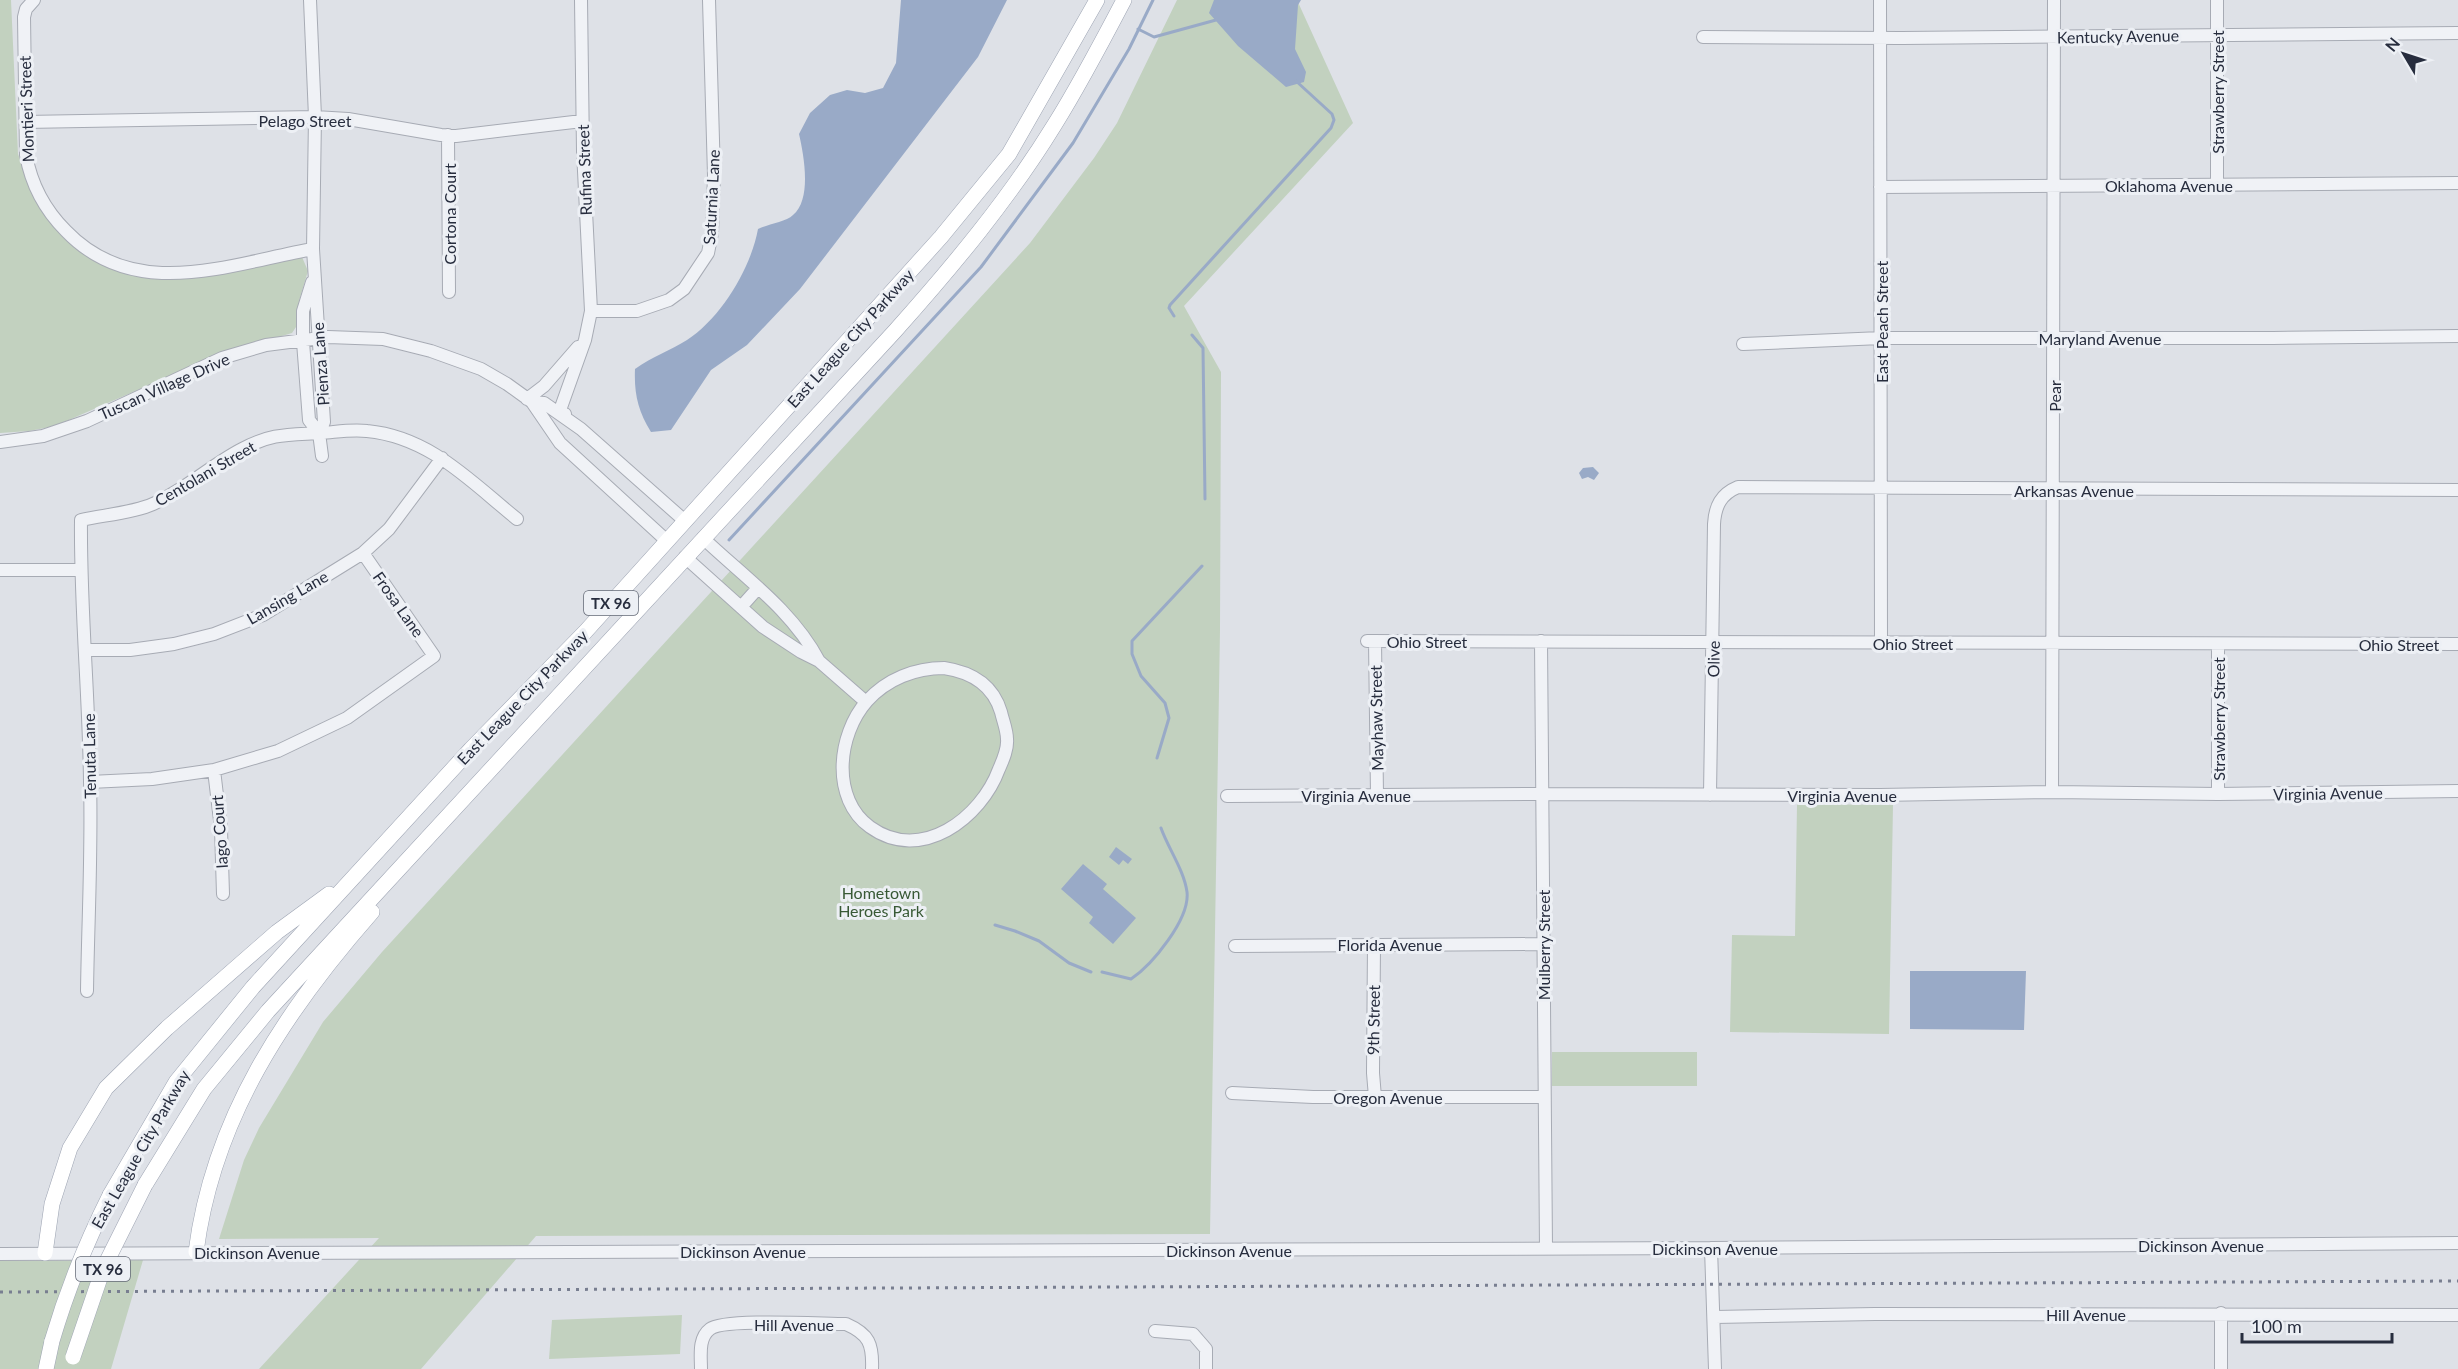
<svg xmlns="http://www.w3.org/2000/svg" width="2458" height="1369" viewBox="0 0 2458 1369" font-family="Lato,sans-serif">
	<style>
		.green { fill: #c2d1bf }
		.water { fill: #99aac7 }
		.lines { fill: none; stroke-linecap: round; stroke-linejoin: round }
		.stream { stroke: #99aac7; stroke-width: 3 }
		.minor-casing { stroke: #a7abb4; stroke-width: 14 }
		.major-casing { stroke: #9da4b3; stroke-width: 16 }
		.minor { stroke: #f0f2f6; stroke-width: 12 }
		.major { stroke: #fff; stroke-width: 15 }
		.rail { stroke: #787e90; stroke-width: 3; stroke-dasharray: 3 6; stroke-linecap: butt }
		.major-bridge-casing { stroke: #9da4b3; stroke-width: 16; stroke-linecap: butt }
		.major-bridge { stroke: #fff; stroke-width: 15 }
		.labels { text-anchor: middle; dominant-baseline: central; stroke-width: 6; stroke-linejoin: round; paint-order: stroke }
		.shield { fill: #edf0f5; stroke: #626875; stroke-width: 1.5 }
		.shield-label { font-size: 15px; font-weight: bold; fill: #272d3e }
		.street-label { font-size: 16px; fill: #272d3e; stroke: #edf0f5 }
		.park-label { font-size: 16px; fill: #385935; stroke: #edf0f5 }
	</style>
	<rect width="100%" height="100%" fill="#dee1e7"/>
	<path class="green" d="M0,0H11L18,154L31,189L68,240L137,275L168,279L200,276L302,257L308,271L299,301L296,327L292,333L218,355L55,426L29,431L0,433Z
		M1177,0H1297L1353,123L1184,306L1221,372L1220,630L1210,1234L536,1236L421,1369H259L379,1238L219,1239L244,1160L259,1128L323,1022L382,952L1030,243L1094,158L1117,123Z
		M1797,804L1893,805L1889,1034L1730,1032L1732,935L1795,936Z
		M1552,1052H1697V1086H1552Z
		M143,1260L111,1369H0V1261Z
		M682,1315L680,1354L549,1359L552,1320Z"/>
	<path class="water" d="M901,0H1007L978,57L800,289L747,345L711,370L671,430L651,432C638,411 634,394 635,369C653,356 670,351 687,340C721,318 751,268 758,229C768,224 786,222 793,215C812,199 804,156 799,134L810,113L830,95L847,90L865,93L883,88L896,63Z
		M1214,0H1301L1298,5L1295,49L1306,72L1304,82L1286,87L1238,46L1209,13Z
		M1593,467L1599,473L1594,480L1588,477L1582,479L1579,473L1583,468Z
		M1116,847L1132,859L1128,864L1123,860L1119,865L1109,857Z
		M1083,864L1107,884L1103,889L1136,918L1113,944L1089,923L1093,917L1061,889Z
		M1910,971H2026L2024,1030L1910,1029Z"/>
	<g class="lines">
		<path class="stream" d="M1138,29L1154,37L1216,20
			M1174,316L1169,308L1170,305L1331,128L1334,120L1332,114L1296,81
			M1192,335L1203,348L1205,499
			M729,540L981,267L1073,143L1129,49L1153,0
			M1157,758L1169,718L1165,703L1141,676L1132,654V641L1202,566
			M995,925L1015,931L1039,941L1069,963L1091,972
			M1102,972L1131,979C1152,965 1190,919 1187,892C1184,870 1168,848 1161,828"/>
		<g class="minor-casing">
			<path id="minor" d="M34,0L26,9L24,17L26,155C31,183 45,210 66,231C135,303 229,264 313,249
				M310,0L315,117L313,249L324,422L319,433
				M1880,0L1881,643
				M2217,0V184
				M1703,37L1902,38L2458,33
				M25,122L315,117L348,119L441,135L456,136L582,121
				M448,135L449,292
				M1880,187L2458,183
				M312,282L303,311V342L309,420L319,433L322,456
				M591,311H637L669,300L684,289L708,253L712,233L714,175L709,0
				M1743,344L1881,338H2273L2458,336
				M527,399L544,386L578,347
				M532,402L560,443L667,541
				M565,414L559,413L585,340L591,311L583,151L581,0
				M0,442L43,436L87,421L222,358L266,345L328,337L383,339L431,351L481,369L507,384L532,402L544,403L581,429L685,521
				M703,538C744,577 792,610 819,661
				M685,557L763,627L801,652L819,661L866,702
				M0,570H81
				M741,607L758,588
				M1367,641L2458,644
				M1375,641L1377,795
				M1541,641L1546,1248
				M86,650H130L174,644L214,634L263,615L363,553L389,529L442,458
				M944,668C971,672 993,685 1001,712C1003,721 1007,730 1007,739C1008,749 1003,760 999,769C981,818 921,864 870,827C831,799 837,735 867,701C887,679 915,668 944,668Z
				M214,770L221,829L223,894
				M90,782L152,779L214,770L278,751L347,718L434,656L363,553
				M2052,792L2054,0
				M2218,794V644
				M1710,795L1714,524C1715,506 1721,494 1738,487L2458,490
				M1227,796L1543,794L1880,795L2052,792L2218,794L2458,791
				M1374,944L1373,1073L1375,1097
				M1235,946L1544,944
				M87,991C88,921 92,851 90,781C89,694 80,607 81,520C103,515 133,513 153,504C185,490 211,465 242,449C272,433 289,435 321,433C336,432 352,429 367,431C430,437 470,481 517,519
				M1232,1093L1313,1097H1544
				M1711,1248L1715,1369
				M0,1254L1711,1248L2458,1243
				M2221,1313V1369
				M1715,1317L1875,1314L2458,1315
				M1155,1331L1193,1334L1206,1349V1369
				M701,1369C701,1356 698,1338 710,1329C724,1318 822,1324 846,1324C869,1334 873,1344 872,1369"/>
		</g>
		<g class="major-casing">
			<path id="major" d="M145,1185L204,1089L268,1011L895,331C953,266 1009,199 1055,124C1080,84 1102,42 1124,0
				M110,1195L176,1082L253,987L471,749L586,631L941,237L1009,154L1097,0
				M196,1252C213,1118 285,1011 372,912
				M45,1253L52,1204L70,1148L106,1088L167,1028L277,932L329,894
				M46,1369L52,1341"/>
		</g>
		<use href="#minor" class="minor"/>
		<use href="#major" class="major"/>
		<path class="rail" d="M0,1292L2458,1281"/>
		<g class="major-bridge-casing">
			<path id="major-bridge" d="M52,1341C67,1290 86,1243 110,1195
				M73,1357L103,1269L145,1185"/>
		</g>
		<use href="#major-bridge" class="major-bridge"/>
	</g>
	<g class="labels">
		<g class="shield">
			<rect x="584" y="591" width="54" height="24" rx="4.5"/>
			<rect x="76" y="1257" width="54" height="24" rx="4.5"/>
		</g>
		<g class="shield-label">
			<text x="611" y="603">TX 96</text>
			<text x="103" y="1269">TX 96</text>
		</g>
		<g class="street-label">
			<text transform="translate(2118 36) rotate(-1)">Kentucky Avenue</text>
			<text transform="translate(2217 92) rotate(-90)">Strawberry Street</text>
			<text transform="translate(26 109) rotate(-92)">Montieri Street</text>
			<text x="305" y="120">Pelago Street</text>
			<text transform="translate(584 170) rotate(-92)">Rufina Street</text>
			<text x="2169" y="185">Oklahoma Avenue</text>
			<text transform="translate(711 197) rotate(-87)">Saturnia Lane</text>
			<text transform="translate(449 214) rotate(-90)">Cortona Court</text>
			<text transform="translate(1881 322) rotate(-90)">East Peach Street</text>
			<text transform="translate(850 338) rotate(-48)">East League City Parkway</text>
			<text x="2100" y="338">Maryland Avenue</text>
			<text transform="translate(320 364) rotate(-94)">Pienza Lane</text>
			<text transform="translate(164 386) rotate(-24)">Tuscan Village Drive</text>
			<text transform="translate(2054 396) rotate(-90)">Pear</text>
			<text transform="translate(205 473) rotate(-30)">Centolani Street</text>
			<text x="2074" y="490">Arkansas Avenue</text>
			<text transform="translate(287 597) rotate(-30)">Lansing Lane</text>
			<text transform="translate(399 604) rotate(55)">Frosa Lane</text>
			<text x="1427" y="641">Ohio Street</text>
			<text x="1913" y="643">Ohio Street</text>
			<text x="2399" y="644">Ohio Street</text>
			<text transform="translate(1713 659) rotate(-89)">Olive</text>
			<text transform="translate(522 697) rotate(-46)">East League City Parkway</text>
			<text transform="translate(1376 718) rotate(-91)">Mayhaw Street</text>
			<text transform="translate(2218 719) rotate(-90)">Strawberry Street</text>
			<text transform="translate(89 756) rotate(-91)">Tenuta Lane</text>
			<text transform="translate(2328 793) rotate(-1)">Virginia Avenue</text>
			<text x="1356" y="795">Virginia Avenue</text>
			<text x="1842" y="795">Virginia Avenue</text>
			<text transform="translate(219 832) rotate(-94)">Iago Court</text>
			<text x="1390" y="944">Florida Avenue</text>
			<text transform="translate(1543 945) rotate(-90)">Mulberry Street</text>
			<text transform="translate(1373 1020) rotate(-89)">9th Street</text>
			<text x="1388" y="1097">Oregon Avenue</text>
			<text transform="translate(140 1149) rotate(-60)">East League City Parkway</text>
			<text x="2201" y="1245">Dickinson Avenue</text>
			<text x="1715" y="1248">Dickinson Avenue</text>
			<text x="1229" y="1250">Dickinson Avenue</text>
			<text x="743" y="1251">Dickinson Avenue</text>
			<text x="257" y="1252">Dickinson Avenue</text>
			<text x="2086" y="1314">Hill Avenue</text>
			<text x="794" y="1324">Hill Avenue</text>
		</g>
		<g class="park-label">
			<text x="881" y="892">Hometown<tspan x="881" dy="18">Heroes Park</tspan></text>
		</g>
	</g>
	<g transform="translate(2404 54) rotate(309)" stroke="#edf0f5" stroke-width="4.5" paint-order="stroke">
	<path d="M0-4.5L10 22L0 15L-10 22Z" fill="#272d3e"/>
	<text y="-9" font-size="16" font-weight="bold" text-anchor="middle" fill="#272d3e">N</text>
	</g>
	<path d="M2242 1333v9h150v-9" fill="none" stroke="#272d3e" stroke-width="3"/>
	<text x="2251" y="1333" font-size="18" fill="#272d3e" stroke="#edf0f5" stroke-width="4.5" paint-order="stroke">100 m</text>
</svg>
